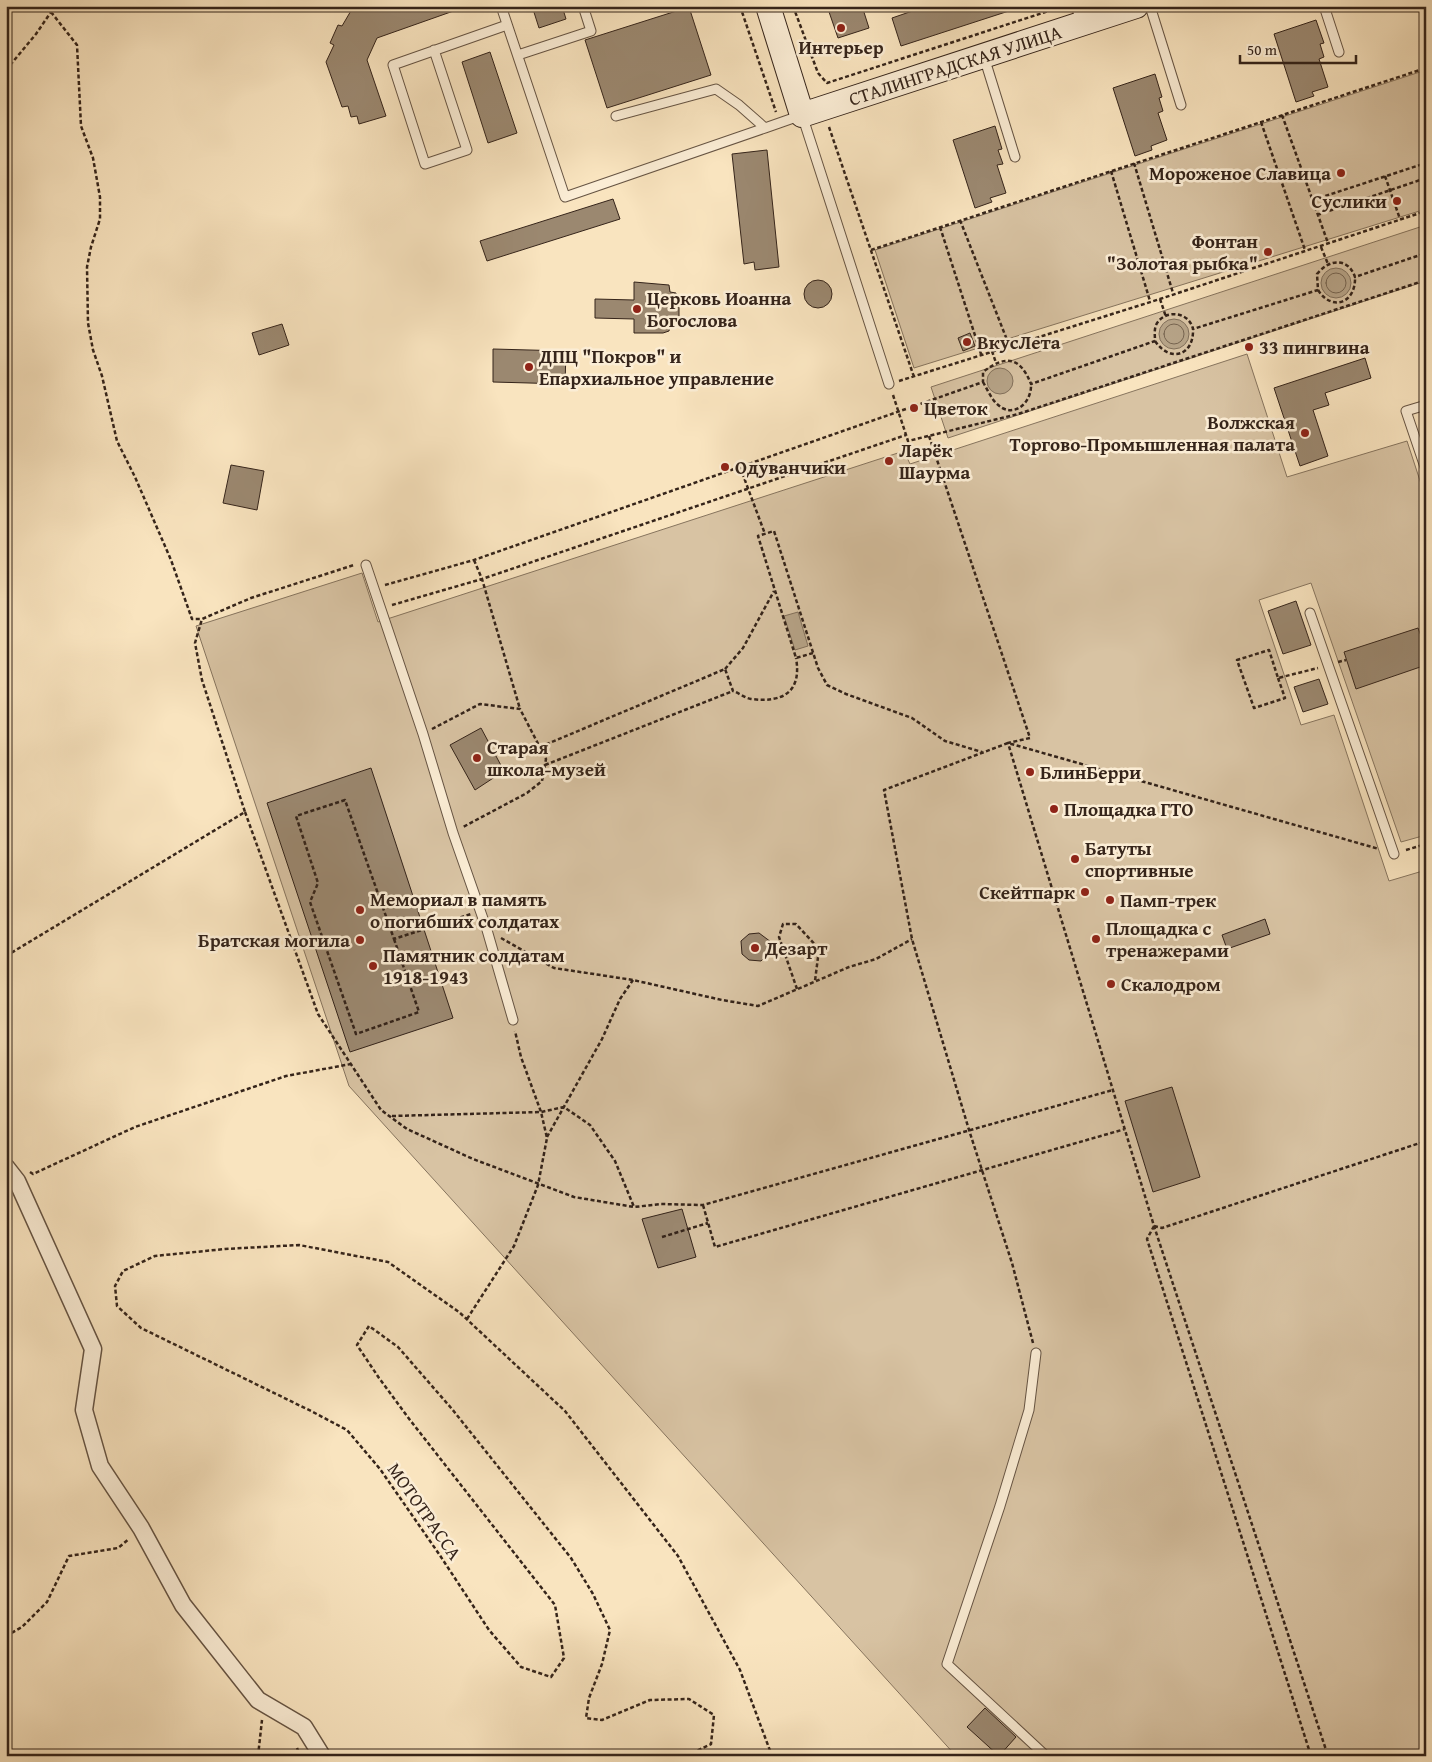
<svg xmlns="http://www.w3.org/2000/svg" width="1432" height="1762" viewBox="0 0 1432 1762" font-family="'Gentium Book Plus',serif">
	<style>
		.green { fill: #d8c3a3; stroke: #86745e }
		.water { fill: #b6a387; stroke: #82705b }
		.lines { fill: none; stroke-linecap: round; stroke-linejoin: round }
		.shore { stroke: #766450; stroke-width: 1 }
		.building { fill: #9b8870; stroke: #35241a }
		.lane-casing { stroke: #665443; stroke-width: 11 }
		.street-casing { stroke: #665443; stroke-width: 19 }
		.secondary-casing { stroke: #35241a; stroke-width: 26 }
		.path { stroke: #35241a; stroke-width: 2.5; stroke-dasharray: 4 2.5; stroke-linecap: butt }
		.lane { stroke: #fbedd5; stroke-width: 9 }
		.street { stroke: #fbedd5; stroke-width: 16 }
		.secondary { stroke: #fbedd5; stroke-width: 24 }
		.poi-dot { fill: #8f2418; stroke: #fbedd5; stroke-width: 2 }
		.labels { text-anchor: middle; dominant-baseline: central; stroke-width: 5; stroke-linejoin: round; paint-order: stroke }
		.poi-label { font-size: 19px; font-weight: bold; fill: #35241a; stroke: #fbedd5; text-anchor: start }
		.street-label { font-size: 19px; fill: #35241a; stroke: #fbedd5 }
	</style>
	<rect width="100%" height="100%" fill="#f9e4bf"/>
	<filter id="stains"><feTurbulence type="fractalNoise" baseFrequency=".004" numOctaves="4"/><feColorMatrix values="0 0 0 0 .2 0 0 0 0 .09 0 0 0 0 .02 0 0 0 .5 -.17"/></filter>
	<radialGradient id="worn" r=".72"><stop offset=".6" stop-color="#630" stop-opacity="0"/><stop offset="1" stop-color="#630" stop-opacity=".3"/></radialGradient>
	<path class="green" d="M1426,70V209L914,368L875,250Z
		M1426,225V281L948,438L931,387Z
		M1247,354L1287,477L1407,441L1426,499V835L1401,842L1311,583L1259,600L1301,725L1334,715L1389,881L1426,870V1756H956L349,1086L196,626L362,573L378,622L904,451L910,464Z"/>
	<path class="water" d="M1321 283a15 15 0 1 1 30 0a15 15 0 1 1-30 0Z
		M1159 334a15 15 0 1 1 30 0a15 15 0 1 1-30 0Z
		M987 381a13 13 0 1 1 26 0a13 13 0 1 1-26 0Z
		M798,612L808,646L795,650L784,616Z"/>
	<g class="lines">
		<path class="shore" d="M1326 283a10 10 0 1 1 20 0a10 10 0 1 1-20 0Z
			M1164 334a10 10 0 1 1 20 0a10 10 0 1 1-20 0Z"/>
	</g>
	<path class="building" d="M360,6H462V8L377,38L367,60L386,116L359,124L357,116L351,117L348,106L342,107L326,62L334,45L330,43L338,25L342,26L352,9Z
		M532,6H562L566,19L539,28Z
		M827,6H862L869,28L838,38Z
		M927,6H1015V9L901,46L892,18Z
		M689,7L711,75L607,108L585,40Z
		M1316,20L1324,43L1320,44L1324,57L1319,59L1328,87L1312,92L1314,96L1296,102L1274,34Z
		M490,52L517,133L488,143L462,62Z
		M1155,74L1162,97L1159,98L1163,111L1158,113L1167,140L1151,146L1152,150L1135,156L1113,88Z
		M995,126L1002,149L998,150L1003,164L997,165L1006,193L990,198L992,202L975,208L953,140Z
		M767,150L779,267L755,270L754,262L744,264L732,154Z
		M613,199L620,219L487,261L480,241Z
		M804 294a14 14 0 1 1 28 0a14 14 0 1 1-28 0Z
		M634,282L669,285L670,292L676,293L679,301V317L676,325L670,326L669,331L663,333H634V319L595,318V299L634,300Z
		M282,324L289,345L259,355L252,333Z
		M970,333L975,346L963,351L958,338Z
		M493,349L566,351L565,384L493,382Z
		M1365,358L1371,378L1325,393L1329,405L1313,410L1328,456L1300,466L1274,388Z
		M231,465L264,471L257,510L223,503Z
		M1296,601L1311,645L1283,654L1268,611Z
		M1418,628L1426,649V665L1356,689L1344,652Z
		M1319,679L1328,704L1303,712L1294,687Z
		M481,728L504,771L475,790L450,745Z
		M371,768L453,1018L350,1052L267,803Z
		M1265,919L1270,934L1227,949L1222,935Z
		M759,933L771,942L770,952L761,961L749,960L742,954L741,941L749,934Z
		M1172,1087L1200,1177L1153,1192L1125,1101Z
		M682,1209L696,1257L658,1268L642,1219Z
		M985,1708L1016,1737L999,1756L967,1727Z"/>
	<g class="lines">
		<g class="lane-casing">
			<path id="lane" d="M501,6L565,197L765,128
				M1076,6L1082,23
				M1150,6L1181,105
				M1324,6L1339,52
				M434,50L467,150L425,164L393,65L507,25
				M518,55L591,31L583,6
				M984,57L1015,157
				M616,116L716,89L739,105L765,128L802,115L889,384
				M1426,405L1406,411L1426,470
				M366,565L423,734L453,833L487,930L513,1020
				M1310,613L1394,854
				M1036,1353L1029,1410L1000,1506L947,1664L1046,1756"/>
		</g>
		<g class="street-casing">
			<path id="street" d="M6,1167L17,1181L93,1349L84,1410L100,1466L141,1528L183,1605L258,1700L304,1727L322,1756"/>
		</g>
		<g class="secondary-casing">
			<path id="secondary" d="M768,6L802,115L1136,6"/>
		</g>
		<path class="path" d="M51,6V12
			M740,6L776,112
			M793,6L818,73L827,83L1064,6
			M51,12L77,45L81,126L93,158L100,197V219L91,247L87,267L88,323L93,350L102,376L117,441L135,477L171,560L192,619H202
			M6,70L36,34L51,12
			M1282,115L1328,243
			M1261,122L1305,250
			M829,127L914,377
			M1134,163L1173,293
			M1111,171L1150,301
			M1385,176L1400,219
			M1313,200L1426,163
			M1317,215L1426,178
			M960,220L1009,345
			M940,227L981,354
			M1321,247L1328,264
			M871,250L1426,68
			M1318,290C1332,312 1356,303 1355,277
			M1160,299L1166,317
			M1155,341C1170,363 1194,356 1193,329
			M992,351L996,363
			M899,381L1160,299L1426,211
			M983,382C987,389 991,398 996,403C1012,420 1032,404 1031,384
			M893,395L908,441L1018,414L1426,280
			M929,436L1030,738L1008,743L1154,1226L1328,1756
			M740,467L765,534
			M474,560L482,579L520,709
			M385,585L474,560L983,382V372C1005,355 1020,356 1031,384L1155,341C1155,336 1154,330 1156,325C1164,309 1189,311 1193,329L1318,290L1317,274C1329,259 1348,257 1355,277L1426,253
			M392,605L482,579L906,435
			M813,653L796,658L758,536L774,531L818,668L827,685L846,694L912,718L945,741L982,752
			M1338,662L1346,660
			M725,669L743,648L774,591
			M1278,678L1285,698L1254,708L1237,660L1269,650L1278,678L1318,668
			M432,729L480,704L520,709L546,759L542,781L527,793L463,827
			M540,747L725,669L733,691C739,693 745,698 751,699C783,703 802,692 796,658
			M545,765L733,691
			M245,812L318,1014L381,1110L407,1129L473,1159L574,1197L634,1207L661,1204L703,1205L1113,1090
			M1406,850L1426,844
			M501,938L554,968L633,980L722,1000L758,1006L849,967L876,959L912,939
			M394,939L419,1012L356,1034L310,902L318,883L296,816L345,800L394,939L471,914
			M6,956L245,812L202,680L195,643L202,619L251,598L354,565
			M797,989L779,937L783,924H796L819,949L815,981
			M392,1116L541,1112L564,1107L590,1125L615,1161L634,1207
			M547,1137L602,1039L620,999L633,980
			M30,1172L33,1174L135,1127L286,1076L351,1064
			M703,1205L715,1247L1125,1129
			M1154,1226L1147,1239L1311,1756
			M1154,1226L1162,1228L1426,1141
			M662,1237L708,1223
			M467,1319L514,1246L538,1185L547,1138L541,1112L521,1057L515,1031
			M1033,1343L1012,1263L969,1130L912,939L884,790L1008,743L1379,849
			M6,1636L22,1627L47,1602L69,1556L118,1548L129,1539
			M297,1748L300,1756
			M258,1756L262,1720
			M686,1756L711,1744L714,1715L689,1699L650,1700L602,1720L586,1718L589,1698L602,1664L610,1630L593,1594L571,1558L452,1409L398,1347L369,1326L357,1345L379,1378L410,1420L555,1605L564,1658L551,1677L521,1667L489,1630L439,1554L380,1469L347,1430L311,1411L141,1328L117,1306L115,1286L123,1271L155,1256L225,1249L299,1245L388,1262L459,1312L565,1411L678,1556L740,1670L772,1756"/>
		<use href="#lane" class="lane"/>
		<use href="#street" class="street"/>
		<use href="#secondary" class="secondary"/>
	</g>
	<g class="poi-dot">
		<circle cx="841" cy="28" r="5"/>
		<circle cx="1341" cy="173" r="5"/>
		<circle cx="1397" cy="201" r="5"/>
		<circle cx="1268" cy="252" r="5"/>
		<circle cx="637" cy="309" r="5"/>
		<circle cx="967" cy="342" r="5"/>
		<circle cx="1249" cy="347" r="5"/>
		<circle cx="529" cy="367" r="5"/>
		<circle cx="914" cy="408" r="5"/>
		<circle cx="1305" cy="433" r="5"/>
		<circle cx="889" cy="461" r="5"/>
		<circle cx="725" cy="467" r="5"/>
		<circle cx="477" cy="758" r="5"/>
		<circle cx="1030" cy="772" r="5"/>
		<circle cx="1054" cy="809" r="5"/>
		<circle cx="1075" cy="859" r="5"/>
		<circle cx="1085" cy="892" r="5"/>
		<circle cx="1110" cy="900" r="5"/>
		<circle cx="360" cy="910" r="5"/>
		<circle cx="1096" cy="939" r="5"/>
		<circle cx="360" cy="940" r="5"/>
		<circle cx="755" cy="948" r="5"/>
		<circle cx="373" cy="966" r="5"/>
		<circle cx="1111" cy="984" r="5"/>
	</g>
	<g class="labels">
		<g class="poi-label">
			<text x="841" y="47" text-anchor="middle">Интерьер</text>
			<text x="1331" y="173" text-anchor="end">Мороженое Славица</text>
			<text x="1387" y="201" text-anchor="end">Суслики</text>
			<text x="1258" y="241" text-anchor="end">Фонтан<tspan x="1258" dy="22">"Золотая рыбка"</tspan></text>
			<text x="647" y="298">Церковь Иоанна<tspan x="647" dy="22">Богослова</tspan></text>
			<text x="977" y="342">ВкусЛета</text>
			<text x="1259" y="347">33 пингвина</text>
			<text x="539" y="356">ДПЦ "Покров" и<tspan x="539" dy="22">Епархиальное управление</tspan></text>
			<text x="924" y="408">Цветок</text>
			<text x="1295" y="422" text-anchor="end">Волжская<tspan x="1295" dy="22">Торгово-Промышленная палата</tspan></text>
			<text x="899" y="450">Ларёк<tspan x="899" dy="22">Шаурма</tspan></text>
			<text x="735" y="467">Одуванчики</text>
			<text x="487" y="747">Старая<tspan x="487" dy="22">школа-музей</tspan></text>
			<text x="1040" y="772">БлинБерри</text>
			<text x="1064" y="809">Площадка ГТО</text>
			<text x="1085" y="848">Батуты<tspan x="1085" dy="22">спортивные</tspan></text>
			<text x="1075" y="892" text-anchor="end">Скейтпарк</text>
			<text x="370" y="899">Мемориал в память<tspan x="370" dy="22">о погибших солдатах</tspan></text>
			<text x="1120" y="900">Памп-трек</text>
			<text x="1106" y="928">Площадка с<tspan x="1106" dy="22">тренажерами</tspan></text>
			<text x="350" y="940" text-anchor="end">Братская могила</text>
			<text x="765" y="948">Дезарт</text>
			<text x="383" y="955">Памятник солдатам<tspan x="383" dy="22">1918-1943</tspan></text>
			<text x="1121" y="984">Скалодром</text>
		</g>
		<g class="street-label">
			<text transform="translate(955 65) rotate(-18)">СТАЛИНГРАДСКАЯ УЛИЦА</text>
			<text transform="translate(425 1511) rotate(55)">МОТОТРАССА</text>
		</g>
	</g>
	<rect width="1432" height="1762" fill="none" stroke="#f9e4bf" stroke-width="25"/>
	<rect x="8" y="8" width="1417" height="1747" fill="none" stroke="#35241a" stroke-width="2.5"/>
	<rect x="12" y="12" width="1407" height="1737" fill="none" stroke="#35241a"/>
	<path d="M1240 55v8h116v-8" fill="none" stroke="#35241a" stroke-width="2.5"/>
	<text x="1247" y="55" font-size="15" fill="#35241a" stroke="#fbedd5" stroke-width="4" paint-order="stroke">50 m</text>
	<rect width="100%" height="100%" filter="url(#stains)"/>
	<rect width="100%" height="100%" fill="url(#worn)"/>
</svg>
